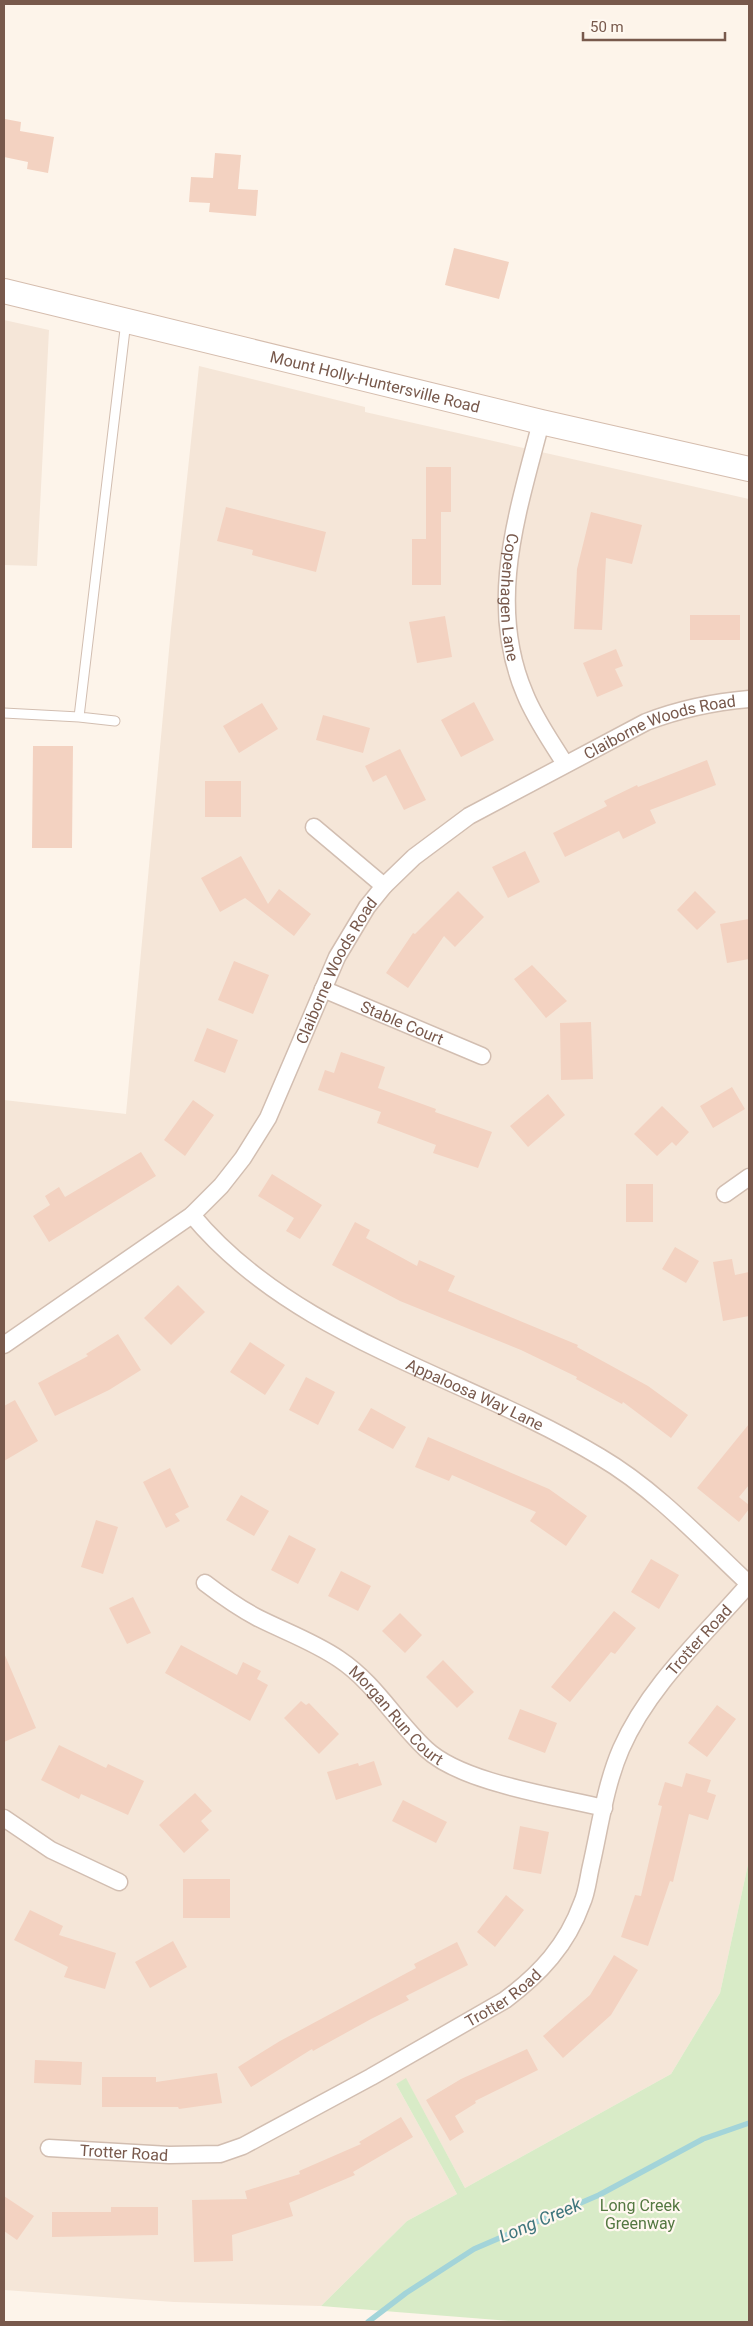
<svg xmlns="http://www.w3.org/2000/svg" width="753" height="2326" viewBox="0 0 753 2326" font-family="Roboto,sans-serif">
	<style>
		.residential { fill: #f5e6d8 }
		.green { fill: #d8ebc7 }
		.lines { fill: none; stroke-linecap: round; stroke-linejoin: round }
		.stream { stroke: #a3d4d9; stroke-width: 5.5 }
		.building { fill: #f3d2c1 }
		.service-casing { stroke: #d2beb1; stroke-width: 11 }
		.minor-casing { stroke: #d2beb1; stroke-width: 19 }
		.secondary-casing { stroke: #d5bdae; stroke-width: 26 }
		.service { stroke: #fff; stroke-width: 9 }
		.minor { stroke: #fff; stroke-width: 16 }
		.secondary { stroke: #fff; stroke-width: 24 }
		.labels { text-anchor: middle; dominant-baseline: central; stroke-width: 4.5; stroke-linejoin: round; paint-order: stroke }
		.street-label { font-size: 16px; fill: #78594c; stroke: #fff8f0 }
		.park-label { font-size: 16px; fill: #547841; stroke: #fff8f0 }
		.water-label { font-size: 18px; font-style: italic; fill: #3f767d; stroke: #fff8f0 }
	</style>
	<rect width="100%" height="100%" fill="#fdf4ea"/>
	<path class="residential" d="M4,320L49,330L37,566L4,565Z
		M199,366L365,407V412L749,499V1860L720,1993L671,2074L465,2188L406,2079L396,2084L457,2194L407,2221L321,2306L174,2302L4,2290V1100L126,1114L171,629Z"/>
	<path class="green" d="M749,1860V2322H524L321,2306L407,2221L457,2194L396,2084L406,2078L465,2188L671,2074L720,1993Z"/>
	<g class="lines">
		<path class="stream" d="M368,2322L406,2293L474,2249L599,2195L703,2139L749,2123"/>
	</g>
	<path class="building" d="M5,119L21,122L20,131L54,137L48,173L27,169L28,162L4,157Z
		M215,153L241,155L238,189L258,190L256,216L209,212L210,203L189,202L191,177L213,178Z
		M454,248L509,262L499,299L445,285Z
		M426,467H451V512H441V585H412V539H426Z
		M226,507L326,532L316,572L252,555L253,550L217,541Z
		M591,512L642,525L632,564L606,558L602,630L574,629L577,569Z
		M690,615H740V640H690Z
		M445,616L452,657L417,663L409,622Z
		M616,649L623,666L615,669L623,686L597,697L583,663Z
		M474,702L494,740L461,757L441,720Z
		M262,703L278,729L239,753L223,726Z
		M323,715L370,728L363,753L316,740Z
		M33,746H73L72,848H32Z
		M400,749L426,800L404,810L386,775L373,782L365,766Z
		M707,760L716,785L650,810L656,823L623,839L619,831L565,857L553,833L607,806L604,801L637,785L638,787Z
		M205,781H241V817H205Z
		M525,851L540,882L508,898L492,867Z
		M241,856L268,904L279,889L311,914L294,936L245,898L220,912L201,878Z
		M458,891L484,917L455,947L444,936L408,988L386,973L413,933L415,934Z
		M695,891L716,912L697,930L677,910Z
		M749,919V959L727,963L720,924Z
		M234,961L269,975L253,1014L218,1000Z
		M532,965L567,1001L546,1018L514,979Z
		M591,1022L593,1079L561,1080L560,1023Z
		M207,1028L238,1040L225,1073L194,1061Z
		M341,1052L385,1067L378,1088L436,1109L435,1112L492,1132L478,1168L433,1153L436,1145L377,1123L381,1112L318,1090L325,1070L334,1073Z
		M732,1087L745,1109L713,1128L700,1106Z
		M548,1094L565,1115L528,1147L510,1126Z
		M193,1100L214,1115L185,1156L164,1140Z
		M662,1106L689,1132L676,1146L672,1142L657,1156L634,1134Z
		M141,1152L156,1176L49,1242L33,1216L50,1205L45,1196L59,1187L65,1197Z
		M272,1174L322,1205L300,1239L286,1231L294,1218L258,1196Z
		M626,1184H653V1222H626Z
		M355,1222L370,1230L366,1238L417,1266L419,1260L455,1276L448,1291L578,1345L577,1347L648,1386L688,1415L671,1438L623,1402L622,1404L576,1379L577,1377L521,1350L400,1301L332,1265Z
		M675,1247L699,1261L686,1283L662,1269Z
		M732,1259L735,1275L749,1272V1316L723,1321L713,1262Z
		M178,1285L205,1312L171,1345L144,1318Z
		M118,1334L141,1370L109,1390L55,1416L38,1383L88,1356L86,1354Z
		M250,1342L285,1365L265,1395L230,1372Z
		M306,1377L335,1392L318,1425L289,1410Z
		M15,1400L38,1441L4,1461V1406Z
		M371,1408L406,1427L393,1449L358,1430Z
		M749,1424V1485L739,1497L749,1505V1509L739,1522L697,1488Z
		M428,1437L549,1489L587,1516L566,1546L530,1521L536,1512L452,1475L449,1481L415,1467Z
		M170,1468L189,1507L175,1514L180,1521L166,1528L143,1482Z
		M241,1495L269,1511L254,1536L226,1520Z
		M96,1520L118,1527L103,1574L81,1567Z
		M289,1535L316,1549L298,1584L271,1570Z
		M651,1559L679,1575L659,1609L631,1592Z
		M341,1571L371,1586L358,1611L328,1596Z
		M133,1597L151,1633L127,1644L109,1608Z
		M614,1611L636,1628L615,1654L611,1652L570,1702L551,1687Z
		M400,1613L422,1635L405,1653L382,1631Z
		M181,1645L237,1675L243,1662L261,1671L257,1679L268,1685L250,1721L165,1673Z
		M4,1653L36,1728L4,1742Z
		M443,1660L474,1692L457,1708L426,1677Z
		M301,1701L306,1705L309,1703L339,1734L319,1754L284,1718Z
		M717,1705L736,1719L707,1757L688,1743Z
		M520,1709L557,1723L545,1753L508,1739Z
		M59,1745L106,1768L108,1764L144,1781L128,1815L81,1794L79,1799L41,1780Z
		M374,1761L382,1785L336,1800L327,1772L358,1763L359,1766Z
		M686,1773L711,1780L707,1792L716,1795L708,1820L689,1814L673,1882L670,1881L648,1946L621,1937L635,1895L641,1896L662,1806L658,1805L665,1782L682,1787Z
		M195,1793L212,1811L201,1821L209,1830L184,1853L159,1825Z
		M403,1800L447,1822L436,1843L392,1821Z
		M520,1826L549,1832L541,1874L513,1869Z
		M183,1879H230V1918H183Z
		M506,1895L524,1910L495,1947L477,1932Z
		M30,1910L63,1926L59,1935L116,1953L105,1989L64,1977L68,1967L14,1940Z
		M173,1941L187,1967L150,1988L135,1962Z
		M457,1942L468,1965L406,1996L409,2000L371,2019L313,2051L312,2049L251,2087L238,2067L280,2041L416,1968L414,1964Z
		M614,1955L638,1970L611,2015L563,2058L543,2036L590,1995Z
		M527,2049L538,2070L475,2101L476,2103L455,2116L464,2132L450,2141L426,2100L461,2079Z
		M35,2060L82,2062L81,2085L34,2083Z
		M217,2073L222,2103L179,2109L178,2107H102V2077H156V2082Z
		M401,2117L413,2137L353,2172L355,2175L289,2203L293,2216L232,2235L233,2261L194,2262L192,2200L247,2199L245,2191L300,2174L299,2171L361,2144L359,2142Z
		M4,2196L34,2216L17,2240L4,2231Z
		M111,2207H158V2235L52,2237V2212H111Z"/>
	<g class="lines">
		<g class="service-casing">
			<path id="service" d="M4,713L79,717L126,321
				M79,717L115,721"/>
		</g>
		<g class="minor-casing">
			<g id="minor">
				<path id="s1" d="M541,422C518,512 486,603 525,694C535,719 551,741 565,764"/>
				<path d="M314,827L384,886"/>
				<path id="s2" d="M323,989L482,1056"/>
				<path d="M725,1194L749,1177"/>
				<path id="s3" d="M192,1215C295,1339 466,1376 600,1457C656,1490 702,1540 749,1584"/>
				<path id="s4" d="M4,1345L192,1215L221,1186L243,1158L268,1118L337,957L367,907L384,886L414,857L469,816L646,722C680,709 713,702 749,699"/>
				<path id="s5" d="M205,1583C222,1596 239,1608 258,1618C286,1632 314,1642 339,1659C375,1683 395,1720 426,1749C462,1783 555,1796 604,1808"/>
				<path d="M4,1818L51,1850L119,1882"/>
				<path id="s6" d="M49,2148L169,2155L220,2154L243,2146L371,2077L505,2000C540,1974 567,1945 582,1903C587,1892 588,1879 591,1866C600,1827 605,1786 621,1749C649,1685 704,1636 749,1584"/>
			</g>
		</g>
		<g class="secondary-casing">
			<g id="secondary">
				<path id="s7" d="M4,291L541,422L749,469"/>
			</g>
		</g>
		<use href="#service" class="service"/>
		<use href="#minor" class="minor"/>
		<use href="#secondary" class="secondary"/>
	</g>
	<g class="labels">
		<g class="street-label">
			<text stroke="none"><textPath href="#s7" startOffset="382">Mount Holly-Huntersville Road</textPath></text>
			<text stroke="none"><textPath href="#s1" startOffset="179">Copenhagen Lane</textPath></text>
			<text stroke="none"><textPath href="#s4" startOffset="935">Claiborne Woods Road</textPath></text>
			<text stroke="none"><textPath href="#s4" startOffset="515">Claiborne Woods Road</textPath></text>
			<text stroke="none"><textPath href="#s2" startOffset="86">Stable Court</textPath></text>
			<text stroke="none"><textPath href="#s3" startOffset="338">Appaloosa Way Lane</textPath></text>
			<text stroke="none"><textPath href="#s6" startOffset="915">Trotter Road</textPath></text>
			<text stroke="none"><textPath href="#s5" startOffset="235">Morgan Run Court</textPath></text>
			<text stroke="none"><textPath href="#s6" startOffset="495">Trotter Road</textPath></text>
			<text stroke="none"><textPath href="#s6" startOffset="75">Trotter Road</textPath></text>
		</g>
		<g class="park-label">
			<text x="640" y="2205">Long Creek<tspan x="640" dy="18">Greenway</tspan></text>
		</g>
		<g class="water-label">
			<text transform="translate(540 2220) rotate(-23)">Long Creek</text>
		</g>
	</g>
	<rect width="753" height="2326" fill="none" stroke="#78594c" stroke-width="10"/>
	<path d="M583 32v8h142v-8" fill="none" stroke="#78594c" stroke-width="2.5"/>
	<text x="590" y="32" font-size="15" fill="#78594c" stroke="#fff8f0" stroke-width="4" paint-order="stroke">50 m</text>
</svg>
